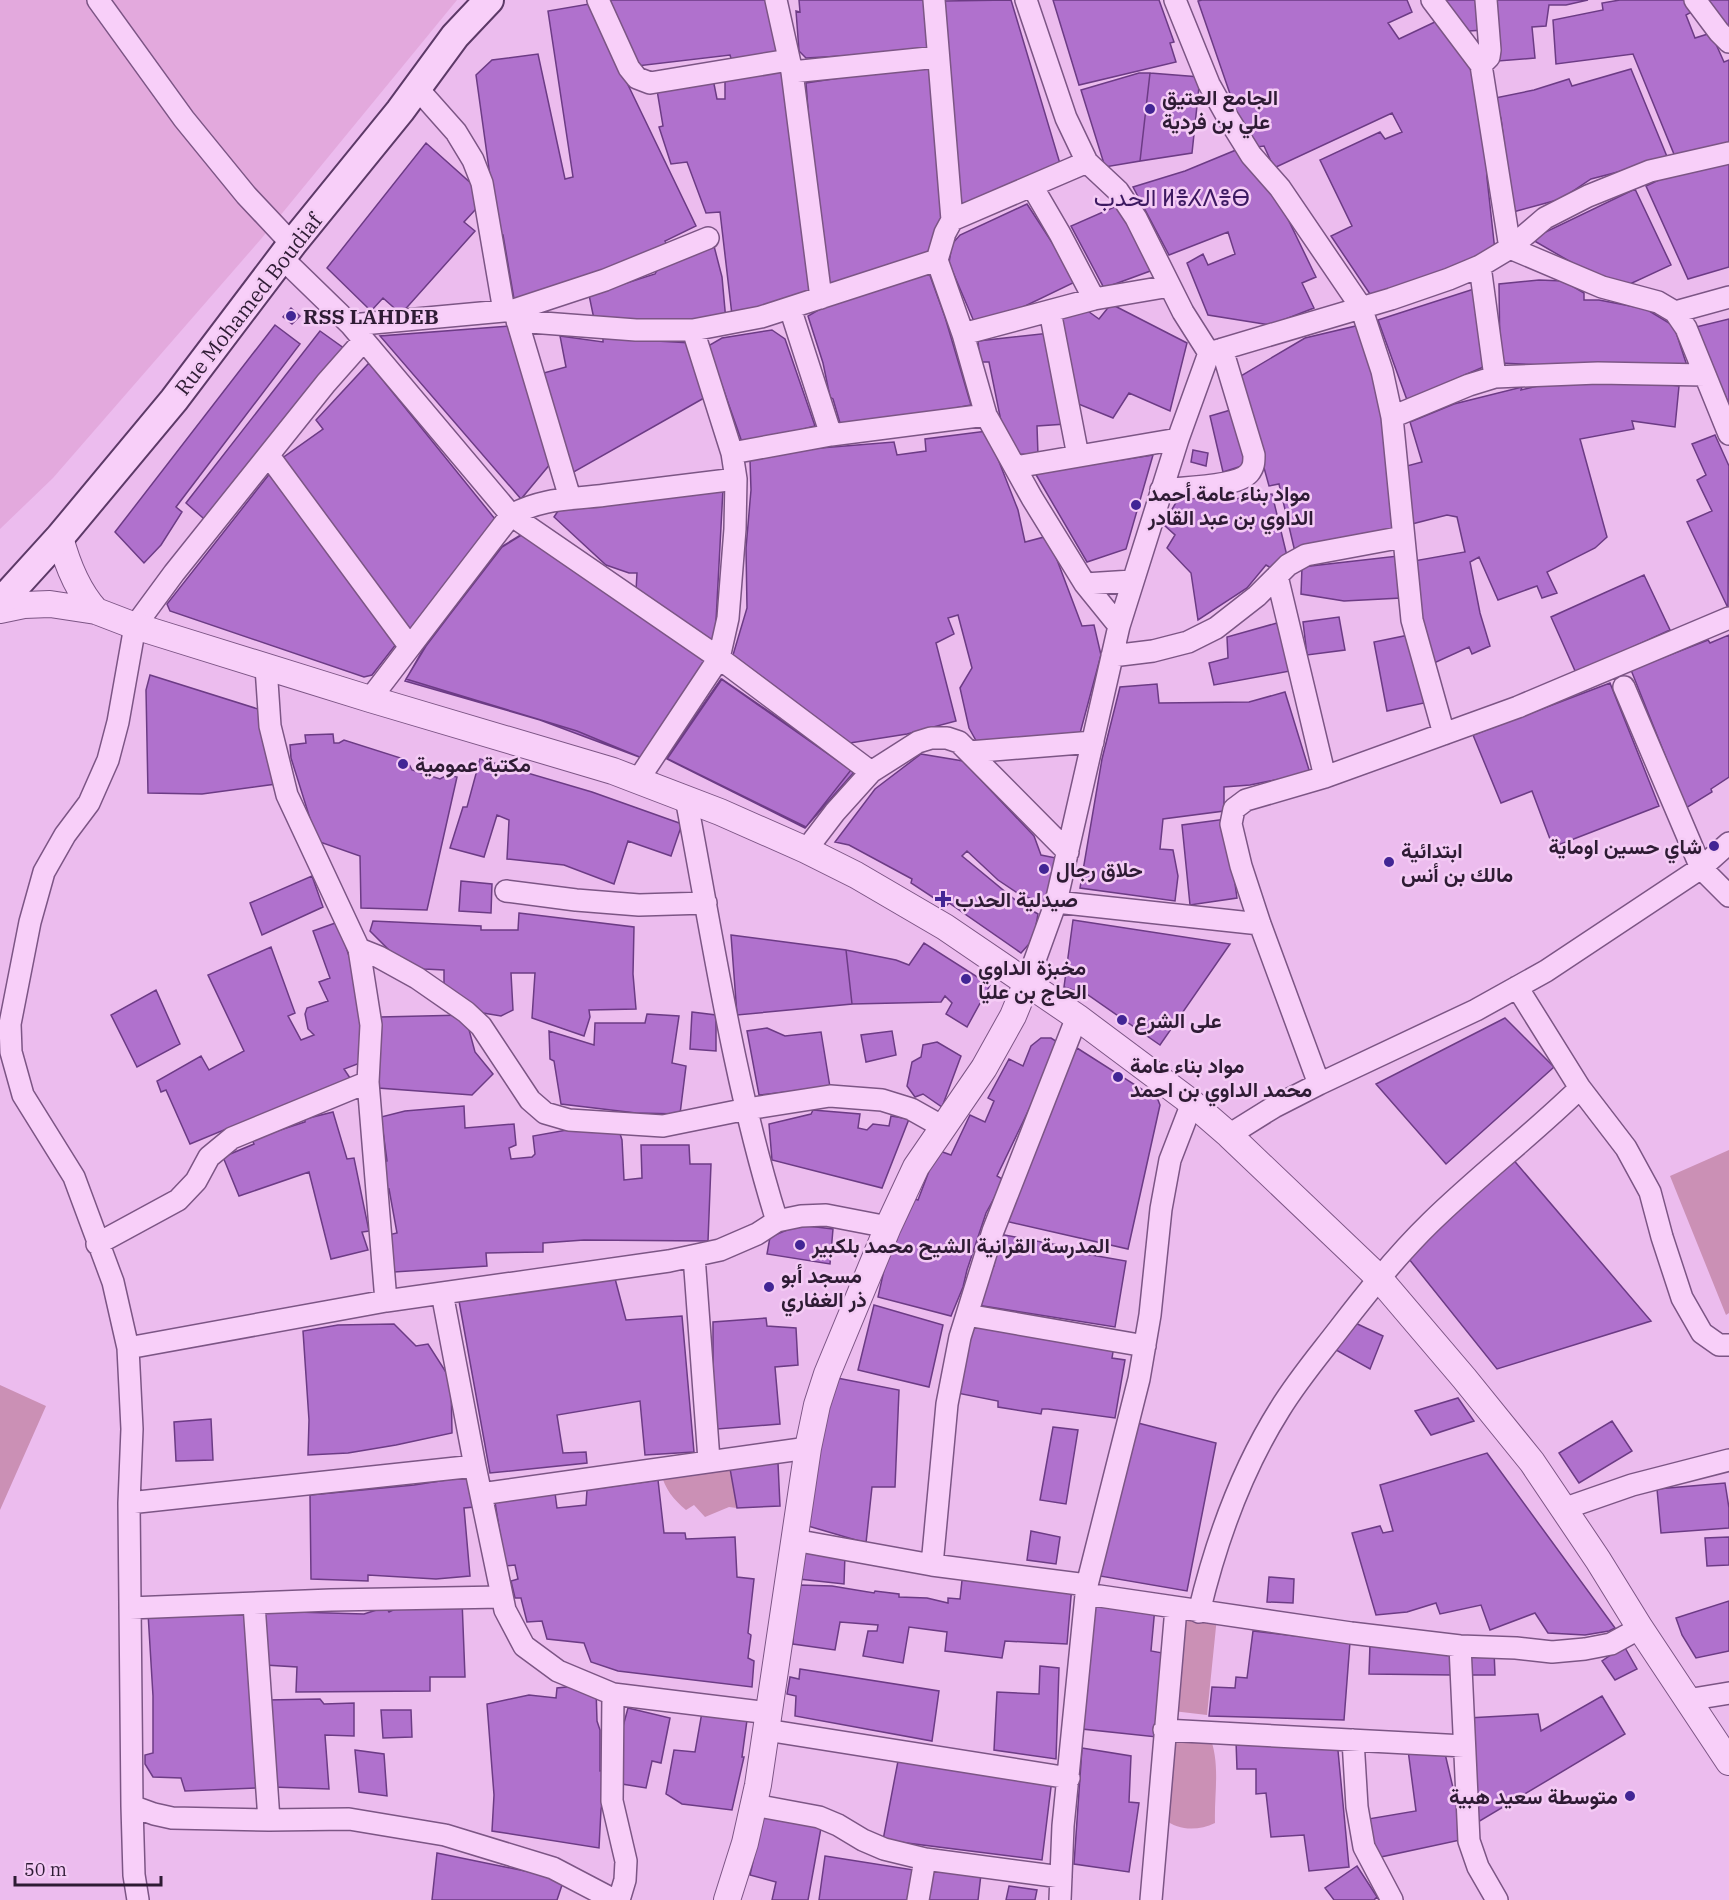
<svg xmlns="http://www.w3.org/2000/svg" width="1729" height="1900" viewBox="0 0 1729 1900" font-family="'IBM Plex Serif',Vazirmatn,'Noto Sans Tifinagh',serif">
	<style>
		.farmland { fill: #e3a9dd }
		.green { fill: #cb90b5 }
		.building { fill: #b071cd; stroke: #6c3b85; stroke-width: 1.5 }
		.lines { fill: none; stroke-linecap: round; stroke-linejoin: round }
		.minor-casing { stroke: #7c5585; stroke-width: 24 }
		.tertiary-casing { stroke: #7c5585; stroke-width: 28 }
		.secondary-casing { stroke: #5c3967; stroke-width: 32 }
		.minor { stroke: #f8cff9; stroke-width: 21 }
		.tertiary { stroke: #f8cff9; stroke-width: 26 }
		.secondary { stroke: #f8cff9; stroke-width: 28 }
		.poi-dot { fill: #422595; stroke: #f4cbf5; stroke-width: 2 }
		.labels { text-anchor: middle; dominant-baseline: central; stroke-width: 5; stroke-linejoin: round; paint-order: stroke }
		.poi-label { font-size: 21px; font-weight: bold; fill: #2e1b34; stroke: #f4cbf5; text-anchor: start }
		.street-label { font-size: 21px; fill: #2e1b34; stroke: #f4cbf5 }
		.quarter-label { font-size: 24px; fill: #3c1961; stroke: #f4cbf5 }
	</style>
	<rect width="100%" height="100%" fill="#ecbcee"/>
	<path class="farmland" d="M0,0H457L261,239L53,478L0,529Z"/>
	<path class="green" d="M1729,1150V1313L1726,1315L1670,1176Z
		M0,1385L46,1406L0,1510Z
		M729,1463L737,1508L729,1507L705,1517L694,1505L686,1510C673,1499 665,1489 661,1473Z
		M1182,1614L1217,1617L1207,1715L1173,1711Z
		M1174,1734H1209C1221,1764 1214,1792 1215,1823C1198,1831 1179,1831 1164,1819Z"/>
	<path class="building" d="M610,0H766L780,57L733,65L730,55L637,66Z
		M799,0H929L932,51L806,58L799,51L796,11L800,12Z
		M1011,0L1061,167L959,209L944,1Z
		M1053,0H1159L1174,42L1170,43L1176,62L1079,85Z
		M1202,0H1407L1412,12L1388,23L1399,39L1437,21L1475,74L1486,137L1487,178L1495,251L1372,297L1331,236L1352,226L1320,160L1380,132L1385,139L1402,132L1392,113L1274,168L1264,146L1257,147L1238,117L1198,1Z
		M1442,0H1481L1484,30L1469,31Z
		M1493,0H1588L1566,5H1549L1546,26L1532,27L1535,58L1498,61Z
		M1620,0H1689L1695,10L1686,15L1695,38L1711,33L1724,62L1729,60V144L1676,159L1633,54L1556,64L1553,20L1603,10L1602,3Z
		M1704,0H1729V35Z
		M589,4L696,226L665,241L670,250L514,299L503,235L498,234L476,75L492,60L538,54L565,179L573,177L548,11Z
		M931,64L936,132L938,179L943,225L926,258L830,287L815,203L806,83Z
		M784,66L810,295L732,315L720,212L706,213L687,162L671,164L659,127L663,126L657,90L713,79L717,99H725V76Z
		M1631,69L1668,159L1591,179L1561,199L1513,212L1501,119L1495,98L1534,90L1569,79L1572,86Z
		M1139,73H1150L1140,161L1105,167L1081,90Z
		M1150,73L1200,77L1192,153L1140,161Z
		M426,143L474,186L478,196L476,209L464,222L475,231L401,314L383,298L371,311L327,268Z
		M1236,150L1267,187L1285,213L1316,277L1302,283L1314,308L1270,325L1208,315L1187,263L1203,254L1208,265L1235,254L1228,232L1169,255L1133,187L1185,171Z
		M1729,161V267L1688,279L1646,186L1665,177Z
		M1635,189L1671,265L1630,284L1602,280L1531,239Z
		M1027,204L1077,281L998,319L975,324L949,263L952,244L960,235Z
		M1119,205L1153,270L1104,288L1071,226Z
		M714,246L722,277L726,321L595,324L589,295L655,274L660,265Z
		M928,270L945,317L971,405L893,420L840,423L833,399L830,397L823,363L808,316L827,305Z
		M1539,280L1564,281L1584,293V300H1599L1646,309L1674,326L1689,372L1500,363L1499,284Z
		M1477,288L1488,365L1407,400L1378,320Z
		M1111,304L1187,343L1170,411L1129,393L1113,418L1071,401L1059,318L1085,309L1099,319Z
		M291,308L300,316L292,324L283,317Z
		M1729,319V405L1696,327Z
		M275,325L300,344L176,507L182,512L161,545L144,563L115,532Z
		M1360,325L1381,401L1397,527L1295,552L1279,484L1269,486L1239,377L1305,338Z
		M510,326L551,463L521,499L380,336Z
		M772,330L785,339L815,426L743,445L708,346L722,338Z
		M320,331L345,349L211,525L186,503Z
		M1050,333L1066,424L1037,426L1038,455L1018,454L1003,431L989,362H980L978,341Z
		M560,336L603,342V338L692,343L704,398L572,473L540,374L566,367Z
		M369,363L495,519L409,631L281,459L323,429L316,420Z
		M1639,381L1679,386L1675,427L1632,421L1634,429L1580,439L1607,537L1595,548L1547,572L1557,593L1542,598L1537,586L1498,600L1479,557L1470,562L1480,613L1490,646L1472,654L1469,647L1434,663L1425,638L1408,562L1465,552L1457,517L1447,515L1408,525L1403,467L1422,462L1410,422L1454,404L1522,387L1521,390L1542,385Z
		M1234,409L1248,464L1223,472L1210,416Z
		M987,431L1018,510L1025,542L1048,536L1082,626L1094,625L1101,655L1079,737L979,746L969,728L960,688L972,668L958,615L948,618L954,634L936,643L956,721L907,734L850,743L733,655L747,608L746,548L751,490L750,460L808,449L894,442L897,455L926,451L925,439Z
		M1715,435L1729,466L1728,608L1687,522L1712,511L1697,480L1706,475L1692,444Z
		M1193,450L1208,453L1206,466L1191,462Z
		M1153,455L1126,549L1087,562L1035,473Z
		M271,472L397,643L372,675L364,677L170,611L167,604Z
		M723,489L715,640L709,645L636,591L637,573H629L606,565L554,517L562,505Z
		M1272,494L1287,556L1271,568L1266,565L1247,588L1198,620L1191,573L1167,548L1175,535L1163,524L1180,496H1216L1220,501Z
		M524,533L709,658L642,758L577,731L406,679L426,646L501,547Z
		M523,534L709,658L642,758L540,720L405,681L424,648L502,547Z
		M1398,556L1401,598L1344,601L1301,594L1302,567Z
		M1644,575L1670,630L1576,673L1551,617Z
		M1339,617L1345,650L1307,655L1303,622Z
		M1277,623L1290,671L1214,685L1209,663L1228,658L1227,637Z
		M1409,635L1424,703L1387,711L1374,642Z
		M1729,635V777L1711,789L1712,792L1686,808L1631,670L1708,640L1710,643Z
		M150,675L258,709L276,784L202,794L148,793L146,690Z
		M721,679L851,770L806,827L666,758Z
		M722,679L855,771L805,828L667,759Z
		M1610,683L1659,806L1553,847L1532,791L1501,803L1473,735Z
		M1157,684L1159,703L1249,702L1285,692L1310,773L1250,785L1224,787V811L1163,819L1160,849L1173,850L1178,876L1175,901L1080,888L1102,759L1120,687Z
		M333,734L334,743H339L344,740L407,760L412,770L440,779L447,775L457,777L427,910L361,908L360,856L317,841L291,758L290,745L306,743L305,735Z
		M921,754L963,761L1034,836L1041,855L1056,858L1045,902L1022,896L998,880L967,851L962,856L1019,903L1038,914L1035,931L1029,944L1021,953L949,903L946,906L911,883L912,879L849,845L835,842L875,789Z
		M480,759L592,792L682,824L671,856L628,841L614,884L564,865L507,859L509,820L497,815L484,857L450,848L463,807H467Z
		M1226,819L1237,898L1190,905L1182,825Z
		M312,876L323,907L262,935L250,903Z
		M461,881L492,884L491,913L459,911Z
		M519,913L634,927L633,974L636,1009L589,1010L590,1017L584,1036L532,1018L535,973H511L513,1010L501,1016L483,1013L468,1008L444,984V970L424,969L402,963L370,931L373,921L481,926V930H518Z
		M1073,920L1230,944L1160,1045L1088,995L1064,987Z
		M338,922L369,1018L360,1063L344,1069L350,1078L190,1144L166,1090L161,1092L157,1081L201,1056L209,1070L244,1051L208,975L271,947L295,1013L288,1016L301,1040L314,1035L308,1029L305,1014L307,1008L328,1001L319,982L330,978L313,931Z
		M731,935L846,950L896,960L909,965L924,943L990,985L967,1027L946,1014L952,1003L945,996L941,1002L852,1004L737,1015Z
		M731,935L846,950L852,1004L737,1015Z
		M156,990L180,1044L137,1067L111,1015Z
		M692,1012L716,1015V1051L690,1049Z
		M647,1014L679,1016L672,1063L686,1066L680,1114L636,1113L561,1104L554,1061L550,1059L549,1031L594,1045L595,1023H645Z
		M465,1015L475,1052L493,1074L472,1095L378,1088L380,1017Z
		M1505,1018L1554,1067L1446,1164L1376,1084Z
		M767,1028L785,1036L821,1032L830,1087L759,1095L747,1031Z
		M892,1031L896,1055L866,1062L861,1035Z
		M1041,1038H1051L1059,1043L1044,1078L997,1176L1004,1180L986,1213L967,1270L963,1287L951,1316L878,1297L888,1252L893,1253L909,1197L918,1200L937,1150L951,1155L970,1115L985,1122L994,1101L988,1098L1009,1059L1023,1066L1031,1046Z
		M937,1042L961,1056L942,1107L923,1094L915,1097L907,1086L912,1062L921,1057L923,1045Z
		M1077,1048L1151,1095L1158,1100L1160,1105L1128,1249L1005,1221L1068,1058Z
		M464,1106L465,1128L514,1124L516,1145L509,1148L511,1159L532,1157L535,1154L533,1136L595,1125L617,1124L622,1140L624,1180L642,1178L641,1145H689L690,1164H711L708,1241L584,1240L543,1243V1252L486,1253L487,1266L394,1272L388,1235L397,1233L389,1189L385,1190L382,1162L387,1161L381,1117L405,1111Z
		M813,1110L860,1114L858,1128L867,1130L873,1124L889,1126L891,1116L909,1119L882,1188L772,1160L769,1124L811,1114Z
		M333,1112L347,1159L354,1158L369,1231L362,1232L368,1250L331,1259L309,1172L239,1196L223,1157L254,1144L252,1139L305,1122V1119Z
		M1511,1157L1651,1321L1497,1369L1405,1254Z
		M799,1225L833,1229L830,1264L767,1254L770,1237Z
		M999,1234L1069,1247V1251L1126,1261L1115,1327L977,1305L990,1270L994,1266Z
		M613,1271L626,1320L682,1316L694,1452L645,1455L640,1401L557,1415L563,1453L586,1452L587,1463L490,1473L459,1301Z
		M874,1305L943,1325L929,1387L858,1370Z
		M766,1318L767,1326L796,1328L798,1365L775,1367L780,1424L717,1429L713,1371V1322Z
		M969,1321L1114,1346L1112,1358L1125,1360L1115,1418L1048,1409H1042L1041,1414L998,1407V1401L957,1393Z
		M1351,1321L1383,1336L1370,1369L1336,1350Z
		M394,1324L416,1346L428,1344L451,1380L452,1433L396,1445L348,1453L308,1455L309,1420L303,1331L338,1325Z
		M832,1377L899,1390L895,1487H872L866,1543L808,1526Z
		M1458,1398L1474,1421L1431,1435L1415,1411Z
		M211,1419L213,1460L176,1461L174,1422Z
		M1612,1421L1632,1451L1579,1483L1559,1453Z
		M1138,1423L1216,1443L1187,1591L1100,1576Z
		M1053,1427L1078,1430L1066,1504L1040,1500Z
		M1487,1453L1615,1628L1609,1631L1585,1635L1548,1633L1535,1613L1490,1630L1481,1605L1440,1614L1436,1603L1407,1612L1376,1615L1352,1533L1380,1526L1383,1533L1393,1531L1380,1485Z
		M729,1463H778L780,1506L737,1508Z
		M472,1476L475,1507L464,1508L470,1576L436,1579L368,1575V1581L311,1579L310,1495L414,1485Z
		M658,1480L664,1533H685L686,1539L735,1537L737,1577L754,1579L748,1633L751,1635L748,1658L754,1661L752,1687L618,1671L591,1662L584,1643L547,1639L542,1621L527,1622L521,1598H515L511,1581L518,1579L515,1565L505,1566L495,1502L555,1493L557,1508L586,1505L587,1490Z
		M1725,1483L1729,1508V1528L1661,1533L1657,1489Z
		M1031,1531L1060,1537L1056,1564L1027,1560Z
		M1729,1537V1565L1707,1566L1705,1538Z
		M802,1549L845,1554L844,1584L799,1579Z
		M963,1571L1072,1585L1067,1644L1005,1641L1002,1658L945,1651L947,1632L909,1627L903,1663L863,1656L868,1631H877L878,1625L840,1622L835,1650L793,1644L795,1595L800,1585L832,1586L874,1593L875,1591L899,1594V1597L927,1598L948,1603V1598L960,1599Z
		M1269,1577L1294,1579L1293,1603L1267,1602Z
		M462,1600L465,1677H430V1691L296,1692L297,1667L265,1665L261,1611L364,1614L386,1607L389,1612L406,1604Z
		M1097,1600L1155,1607L1151,1651L1168,1654L1157,1737L1082,1729L1088,1642Z
		M1729,1601V1651L1696,1658L1682,1635L1676,1618Z
		M248,1608L259,1788L185,1791L181,1778L153,1777L145,1764V1755L153,1753V1696L148,1613Z
		M1253,1631L1350,1642L1344,1720L1209,1716L1212,1687L1235,1688L1236,1677L1247,1678Z
		M1370,1644L1450,1650L1452,1675L1369,1674Z
		M1624,1646L1637,1669L1615,1680L1602,1661Z
		M1467,1650L1494,1651L1495,1675H1465Z
		M1040,1666L1059,1668L1056,1759L994,1750L997,1692L1039,1694Z
		M800,1669L939,1691L932,1741L795,1716L796,1696L787,1694L790,1677L799,1679Z
		M576,1686L596,1688L597,1721L600,1730V1771L607,1770L601,1810L599,1848L492,1831L494,1795L487,1704L529,1695L556,1698L557,1688Z
		M1602,1696L1625,1734L1473,1825L1468,1718L1538,1714L1541,1731Z
		M320,1699L324,1704L354,1703V1736L325,1735L329,1789L272,1787L267,1700Z
		M628,1708L670,1718L661,1763L652,1761L646,1788L616,1783L615,1756Z
		M381,1710H411L412,1737L383,1738Z
		M702,1712L747,1720L742,1757H744L732,1810L682,1804L666,1794L674,1750L695,1752Z
		M1337,1740L1349,1867L1309,1871L1304,1835L1271,1837L1266,1793L1256,1794V1769H1237L1236,1741Z
		M1443,1745L1465,1839L1376,1858L1368,1819L1416,1811L1408,1750Z
		M1082,1748L1131,1756L1129,1802L1139,1803L1129,1872L1074,1864Z
		M355,1750L384,1754L387,1796L359,1792Z
		M898,1761L1052,1779L1042,1860L883,1840Z
		M763,1817L821,1828L808,1900H772L776,1882L750,1875Z
		M437,1853L564,1879L557,1900H432Z
		M825,1856L914,1870L909,1900H819Z
		M936,1866L981,1874L978,1900H924L926,1884Z
		M1357,1866L1379,1900L1377,1897L1374,1900H1334L1325,1888Z
		M1009,1886L1037,1890L1035,1900H1006Z"/>
	<g class="lines">
		<g class="minor-casing">
			<path id="minor" d="M98,0L184,119L246,195L292,244
				M598,0L629,68L637,78L650,83L789,60
				M776,0L792,72L821,298
				M934,0L952,220
				M1026,0L1066,118L1087,162L1118,191L1136,218L1183,312L1209,353
				M1175,0L1209,84L1228,118L1251,155L1280,188L1361,307L1382,371L1392,417L1412,620L1444,734
				M1432,0L1481,65L1510,248L1602,287L1658,302L1675,312L1686,328L1729,434
				M1695,0L1719,32L1729,42
				M1481,65L1489,57L1490,50L1486,0
				M792,72L938,57
				M417,88L456,132L473,160L482,183L504,311
				M1087,162L952,220L945,233L937,260L963,334L986,415L1032,498L1085,584L1119,626
				M1032,186L1060,234L1094,299
				M282,258L351,325L511,515L719,658L871,772
				M1480,266L1495,377
				M790,308L831,435
				M514,310L570,498
				M1050,311L1078,456
				M1675,312L1729,297
				M517,321L636,330H693L761,317L937,260
				M351,325L514,310L605,280L708,238
				M963,334L1094,299L1170,286
				M364,340L326,383L174,573L135,626L118,722L108,760L89,803L65,835L44,872L30,922L10,1024L11,1052L23,1095L74,1177L113,1282L128,1348L132,1429L129,1503L132,1806L154,1814L172,1818L269,1820L349,1819L445,1835L553,1868L614,1900
				M1392,417L1469,385L1495,377L1598,373L1705,375
				M732,453L831,435L986,415
				M269,456L410,647
				M1016,467L1178,439
				M1161,490C1181,487 1236,488 1249,473C1254,467 1254,462 1254,455L1222,349
				M1277,576L1325,777
				M1085,584L1132,581
				M1112,656L1153,651L1188,642L1216,628L1257,596L1288,565L1306,555L1403,537
				M266,667L270,726L287,795L359,949L379,957L417,978L466,1012L481,1026L530,1100L545,1113L569,1120L663,1126L747,1109L830,1096L882,1100L911,1109L943,1127
				M1624,687L1701,868L1729,896
				M370,699L511,515C545,497 570,500 606,495C649,490 693,484 736,479
				M969,752L1093,742
				M638,780L719,658L728,618L735,529L736,479L732,453L693,330
				M686,798C713,940 734,1084 777,1221
				M806,850L835,812L871,772L918,742L931,738H947L959,742L1068,852
				M506,891L576,900L639,905L706,903
				M1056,902L1260,924
				M359,949L371,1025L368,1082L386,1301
				M1027,982L1056,902L1119,626L1178,439L1209,353L1391,299L1449,279L1480,266L1510,248L1545,218L1588,196L1650,171L1729,153
				M1319,1084L1260,924L1241,866L1231,824L1234,809L1246,800L1325,777L1518,707L1729,618
				M1580,1088L1626,1148L1650,1192L1662,1237L1682,1298L1702,1333L1719,1345H1729
				M1229,1135L1274,1107L1319,1084L1476,1010L1546,971L1701,868L1729,843
				M97,1244L178,1200L196,1181L209,1157L232,1138L368,1082
				M694,1256L709,1460
				M442,1293L475,1466L505,1610L524,1646L558,1671L613,1694L769,1713
				M967,1315L1145,1346
				M128,1348L386,1301L669,1261L720,1250L757,1234L777,1221L801,1216L826,1215L888,1227
				M481,1494L808,1448
				M129,1503L475,1466
				M1563,1509L1632,1485L1729,1460
				M794,1540L932,1565L1087,1585
				M932,1565L947,1404L960,1337L993,1231L1077,1017
				M1086,1594L1351,1633L1460,1646L1516,1648L1552,1652L1585,1649L1611,1644L1640,1628
				M254,1604L269,1820
				M130,1608L331,1600L502,1597
				M1199,1612C1216,1541 1241,1471 1280,1409C1297,1381 1319,1355 1339,1329C1368,1291 1397,1255 1431,1222C1479,1175 1532,1135 1580,1088L1517,987
				M1460,1646L1469,1841L1478,1867L1497,1900
				M613,1694L612,1801L626,1861L625,1880L619,1900
				M1687,1700L1729,1693
				M766,1730L1069,1778
				M1164,1730L1464,1746
				M1353,1740L1357,1807L1364,1847L1392,1900
				M754,1805L819,1817L838,1825L863,1840L884,1849L925,1859L1061,1877
				M132,1806L134,1875L138,1900
				M918,1900L925,1859
				M1060,1900L1063,1826L1087,1585L1139,1379L1150,1315L1161,1209L1170,1160L1192,1103
				M1151,1900L1176,1608"/>
		</g>
		<g class="tertiary-casing">
			<path id="tertiary" d="M60,537C67,564 77,590 96,611
				M0,610L24,605L50,604L96,611L135,626L370,699L613,771L720,812L806,850L856,875L945,927L1077,1017L1192,1103L1229,1135L1378,1277L1464,1378L1532,1462L1598,1560L1640,1628L1729,1762
				M727,1900L745,1843L758,1785L808,1448L817,1405L827,1374L888,1227L916,1167L984,1068L1013,1016L1027,982"/>
		</g>
		<g class="secondary-casing">
			<path id="secondary" d="M0,603L60,537L174,400L292,244L400,111L455,36L489,0"/>
		</g>
		<use href="#minor" class="minor"/>
		<use href="#tertiary" class="tertiary"/>
		<use href="#secondary" class="secondary"/>
	</g>
	<g class="poi-dot">
		<circle cx="1150" cy="109" r="6"/>
		<circle cx="291" cy="316" r="6"/>
		<circle cx="1136" cy="505" r="6"/>
		<circle cx="403" cy="764" r="6"/>
		<circle cx="1714" cy="846" r="6"/>
		<circle cx="1389" cy="862" r="6"/>
		<circle cx="1044" cy="869" r="6"/>
		<path d="M940 890h6v6h6v6h-6v6h-6v-6h-6v-6h6z"/>
		<circle cx="966" cy="979" r="6"/>
		<circle cx="1122" cy="1020" r="6"/>
		<circle cx="1118" cy="1077" r="6"/>
		<circle cx="800" cy="1245" r="6"/>
		<circle cx="769" cy="1287" r="6"/>
		<circle cx="1630" cy="1796" r="6"/>
	</g>
	<g class="labels">
		<g class="poi-label">
			<text x="1162" y="97">الجامع العتيق<tspan x="1162" dy="24">علي بن فردية</tspan></text>
			<text x="303" y="316">RSS LAHDEB</text>
			<text x="1148" y="493">مواد بناء عامة أحمد<tspan x="1148" dy="24">الداوي بن عبد القادر</tspan></text>
			<text x="415" y="764">مكتبة عمومية</text>
			<text x="1702" y="846" text-anchor="end">شاي حسين اوماية</text>
			<text x="1401" y="850">ابتدائية<tspan x="1401" dy="24">مالك بن أنس</tspan></text>
			<text x="1056" y="869">حلاق رجال</text>
			<text x="955" y="899">صيدلية الحدب</text>
			<text x="978" y="967">مخبزة الداوي<tspan x="978" dy="24">الحاج بن عليا</tspan></text>
			<text x="1134" y="1020">على الشرع</text>
			<text x="1130" y="1065">مواد بناء عامة<tspan x="1130" dy="24">محمد الداوي بن احمد</tspan></text>
			<text x="812" y="1245">المدرسة القرانية الشيح محمد بلكبير</text>
			<text x="781" y="1275">مسجد أبو<tspan x="781" dy="24">ذر الغفاري</tspan></text>
			<text x="1618" y="1796" text-anchor="end">متوسطة سعيد هبية</text>
		</g>
		<g class="street-label">
			<text transform="translate(248 304) rotate(-52)">Rue Mohamed Boudiaf</text>
		</g>
		<g class="quarter-label">
			<text x="1172" y="197">الحدب ⵍⴻⵃⴷⴻⴱ</text>
		</g>
	</g>
	<path d="M15 1876v9h146v-9" fill="none" stroke="#2e1b34" stroke-width="3"/>
	<text x="24" y="1876" font-size="18" fill="#2e1b34" stroke="#f4cbf5" stroke-width="4.5" paint-order="stroke">50 m</text>
</svg>
